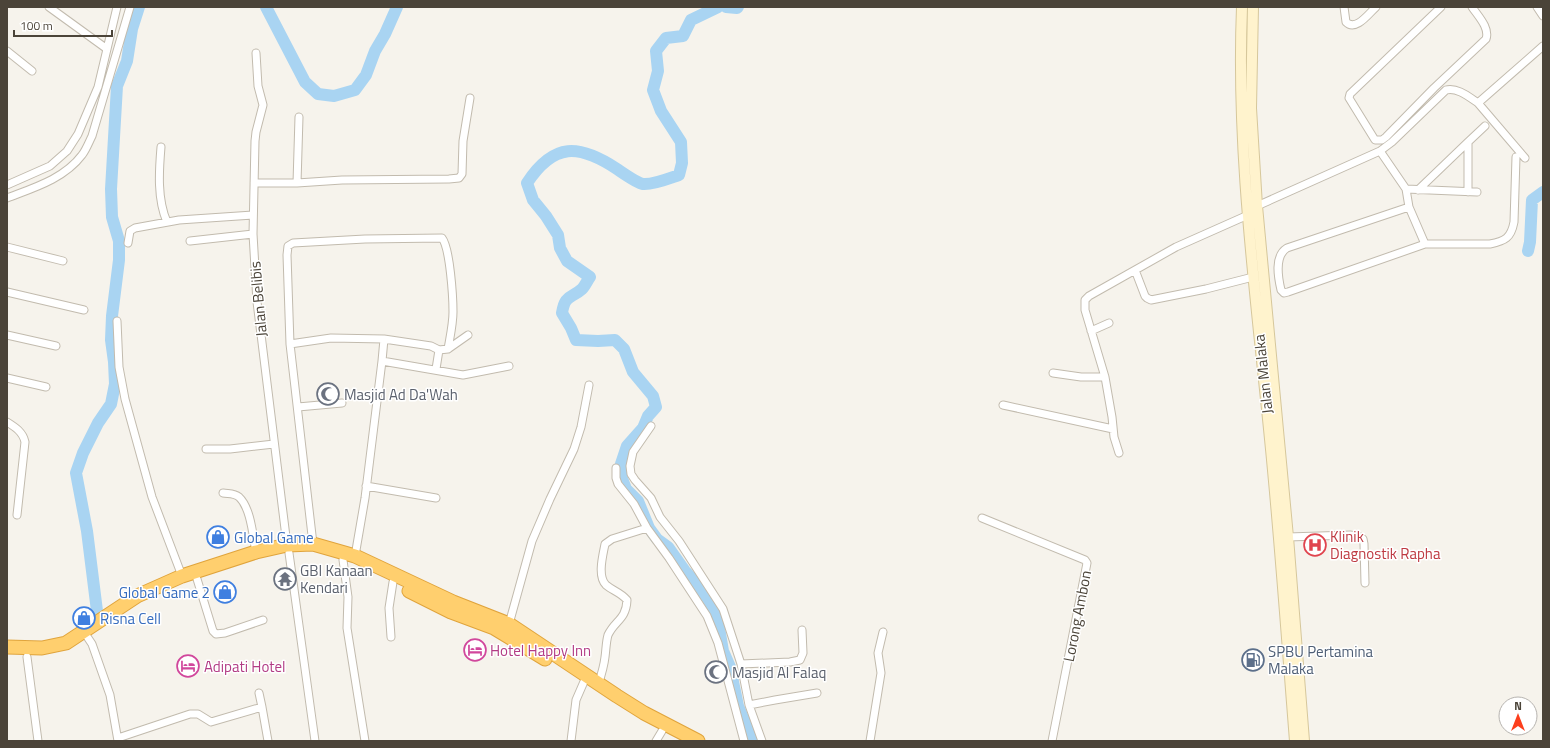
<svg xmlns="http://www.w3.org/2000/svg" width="1550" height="748" viewBox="0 0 1550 748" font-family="'Titillium Web',sans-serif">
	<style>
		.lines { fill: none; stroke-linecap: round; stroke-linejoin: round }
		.river { stroke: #a9d4f2; stroke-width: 12 }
		.street-casing { stroke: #c2bbae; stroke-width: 9 }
		.secondary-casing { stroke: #d6c79b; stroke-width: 12 }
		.highway-casing { stroke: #e0a43c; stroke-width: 15 }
		.street { stroke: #fff; stroke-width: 7 }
		.secondary { stroke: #fff3cd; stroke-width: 10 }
		.highway { stroke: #ffcf6e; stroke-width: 13 }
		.labels { text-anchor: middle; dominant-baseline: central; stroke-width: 3; stroke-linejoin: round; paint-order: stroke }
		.street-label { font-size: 15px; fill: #4b4439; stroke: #fff }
		.worship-label { font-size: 15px; fill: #5b616d; stroke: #fff; text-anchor: start }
		.health-label { font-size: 15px; fill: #be3a42; stroke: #fff; text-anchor: start }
		.shop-label { font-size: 15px; fill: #366cbe; stroke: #fff; text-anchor: start }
		.hotel-label { font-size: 15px; fill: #b23c85; stroke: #fff; text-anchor: start }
		.service-label { font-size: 15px; fill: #4e5e75; stroke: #fff; text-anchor: start }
	</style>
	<rect width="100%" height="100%" fill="#f6f3ec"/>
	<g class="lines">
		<path class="river" d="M266,7L305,82L318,94L334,96L355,90L366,75L375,51L385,34L397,7
			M718,7L691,20L683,36L666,38L656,51L658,71L653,90L661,111L681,142L682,163L679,175C670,178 653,185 643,184C637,183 623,173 617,169C579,144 554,142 527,183L533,200L546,216L558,235L560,248L567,261L590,277C587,281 585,286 582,289C571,299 565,294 562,313L571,328L576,340L598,341L615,340L624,349L633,372L653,396L656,407L648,416L643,428L627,446L621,464V476L626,489L638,501L649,528L657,539L668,547L685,571L698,585L708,599L717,616L723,651L730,667L738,706L753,741
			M726,7L737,8L738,7
			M1528,251L1530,242L1532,200L1543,192
			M97,611L87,531L76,473L83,453L98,423L111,404L115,384L114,362L111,340L112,316L119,260V241L112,217L111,189L117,86L127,61L132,29L139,7"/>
		<g class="street-casing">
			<path id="street" d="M49,7L107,49
				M1344,7L1346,22C1356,32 1369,13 1376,7
				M1441,7L1350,94L1349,98L1375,140H1382L1386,137L1434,88L1486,39C1490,28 1478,16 1472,7
				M1537,7L1543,16
				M7,51L32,71
				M256,53L258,86L263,105L256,132L255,141L253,234L257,302L287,545
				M1478,103L1525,158
				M161,147C159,171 157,199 167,222
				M1380,151L1406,189L1409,207L1425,244H1490C1505,241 1511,238 1514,222L1516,157
				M254,183H297L342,180L449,179L459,178L462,174L463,141L470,98
				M297,183L299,117
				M7,185L50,166L67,151L78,134L98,87L117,7
				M1406,189L1477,192
				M1418,190L1468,142
				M1468,192V142L1485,126
				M7,198C33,188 64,179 82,155C86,150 89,142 92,136L130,7
				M1257,206L1380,151L1392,142L1446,90C1457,87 1469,97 1478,103L1543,46
				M1409,207L1287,248C1274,256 1278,277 1281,290L1284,293L1288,292L1425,244
				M190,241L253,234
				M128,243L130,231L135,228L179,220L253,215
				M7,247L63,261
				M1135,270L1145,296L1147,298L1151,300L1206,289L1253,277
				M7,292L84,310
				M117,321L119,367L125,399L152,497L182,576
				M1091,331L1109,323
				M7,335L56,346
				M384,339L431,346L439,350
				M290,344L331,338L384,339L382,361
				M436,369L439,350L448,349L468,335
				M1053,373L1081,377H1105
				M7,378L46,387
				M1003,405L1113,429
				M298,407L342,403
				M7,422C15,427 23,432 25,442L17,515
				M651,426L633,452L630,466L631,474L635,480L651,498L660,517L679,541L723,609L741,664L749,705
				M206,449H230L274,444
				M1119,453L1114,437L1112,417L1105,377L1085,310V300L1089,296L1176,247L1248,215
				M616,468V478L618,484L634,504L647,528L669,558L707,616L718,643L744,741
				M366,486L436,498
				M223,493C229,494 234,493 239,497C251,508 253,537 256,552
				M982,518L1085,560L1087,563L1052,741
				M1288,537L1350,535L1360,537L1363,539L1364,544L1365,583
				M313,544L290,344L287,255L288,246L293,243L365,239L442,238C450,248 453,297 453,312C453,324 450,337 448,349
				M289,553L315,741
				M355,556L365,498L382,361L463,375L509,366
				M343,560L348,597L347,628L365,741
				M197,579L213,631L216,634L225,633L263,620
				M509,624L532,541L550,499L574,449L581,427L589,385
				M84,632L92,644L110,695L118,741
				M391,637L389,608L393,582
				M27,657L38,741
				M741,664L790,662L800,660L803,653L802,630
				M598,685C601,676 604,666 605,657C606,650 606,642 608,635C615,620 626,620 627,600C620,592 613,591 606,585C597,576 603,555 605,544L612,539L647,528
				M259,693L262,707
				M118,738L190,714H198L211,722L262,707L268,741
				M571,741L576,700L586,677
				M656,741L662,731
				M762,741L749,705L775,700L817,693
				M870,741L881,673L878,653L883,632"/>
		</g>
		<g class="secondary-casing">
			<path id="secondary" d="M1242,7C1236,151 1256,295 1270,439C1280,539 1287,640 1295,741
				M1253,7L1251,108L1257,206L1288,537L1304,741"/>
		</g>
		<g class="highway-casing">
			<path id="highway" d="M409,591L451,612L494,628L545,659
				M7,647L42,648L66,643L137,596L182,576L256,552L287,545L313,544L355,556L453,602L509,624L617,696L644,713L698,741"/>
		</g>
		<use href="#street" class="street"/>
		<use href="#secondary" class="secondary"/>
		<use href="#highway" class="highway"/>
	</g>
	<defs>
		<g id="mosque-ring" transform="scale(1.15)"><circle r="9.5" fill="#fff" stroke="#6b7280" stroke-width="1.5"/><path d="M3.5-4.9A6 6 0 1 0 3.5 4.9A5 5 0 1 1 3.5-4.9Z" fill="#6b7280"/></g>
		<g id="shop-ring" transform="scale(1.15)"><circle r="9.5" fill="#fff" stroke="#3f7fe0" stroke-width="1.5"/><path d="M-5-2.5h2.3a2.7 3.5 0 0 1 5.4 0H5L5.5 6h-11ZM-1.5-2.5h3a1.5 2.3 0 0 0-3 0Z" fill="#3f7fe0"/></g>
		<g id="hospital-ring" transform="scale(1.15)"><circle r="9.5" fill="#fff" stroke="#e0444e" stroke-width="1.5"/><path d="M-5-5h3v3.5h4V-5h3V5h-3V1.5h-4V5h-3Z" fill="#e0444e"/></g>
		<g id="temple-ring" transform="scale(1.15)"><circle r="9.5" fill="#fff" stroke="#6b7280" stroke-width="1.5"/><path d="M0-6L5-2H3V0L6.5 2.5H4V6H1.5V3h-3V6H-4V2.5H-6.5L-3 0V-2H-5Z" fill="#6b7280"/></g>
		<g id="hotel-ring" transform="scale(1.15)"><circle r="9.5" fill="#fff" stroke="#d1479c" stroke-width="1.5"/><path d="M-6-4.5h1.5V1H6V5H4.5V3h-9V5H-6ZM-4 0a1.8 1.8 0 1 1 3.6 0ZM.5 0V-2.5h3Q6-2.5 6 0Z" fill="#d1479c"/></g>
		<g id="fuel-ring" transform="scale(1.15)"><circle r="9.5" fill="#fff" stroke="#5c6f8a" stroke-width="1.5"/><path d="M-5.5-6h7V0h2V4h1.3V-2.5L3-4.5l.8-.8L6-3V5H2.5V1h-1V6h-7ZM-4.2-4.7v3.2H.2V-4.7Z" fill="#5c6f8a"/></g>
	</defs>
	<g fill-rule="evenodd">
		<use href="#mosque-ring" x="328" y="394"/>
		<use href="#shop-ring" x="218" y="537"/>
		<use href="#hospital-ring" x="1315" y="545"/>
		<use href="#temple-ring" x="285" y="579"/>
		<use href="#shop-ring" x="225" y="592"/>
		<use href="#shop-ring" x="84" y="618"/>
		<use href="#hotel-ring" x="475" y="650"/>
		<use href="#fuel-ring" x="1253" y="660"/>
		<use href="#hotel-ring" x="188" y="666"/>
		<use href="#mosque-ring" x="716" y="672"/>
	</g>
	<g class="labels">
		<g class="street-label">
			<text transform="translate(258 299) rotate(-95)">Jalan Belibis</text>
			<text transform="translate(1263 374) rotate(-96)">Jalan Malaka</text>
			<text transform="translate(1077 616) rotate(-79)">Lorong Ambon</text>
		</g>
		<g class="worship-label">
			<text x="344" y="394">Masjid Ad Da'Wah</text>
			<text x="300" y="570">GBI Kanaan<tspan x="300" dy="17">Kendari</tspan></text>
			<text x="732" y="672">Masjid Al Falaq</text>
		</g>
		<g class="health-label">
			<text x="1330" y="536">Klinik<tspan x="1330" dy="17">Diagnostik Rapha</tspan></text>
		</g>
		<g class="shop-label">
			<text x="234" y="537">Global Game</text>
			<text x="210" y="592" text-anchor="end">Global Game 2</text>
			<text x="100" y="618">Risna Cell</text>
		</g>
		<g class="hotel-label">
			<text x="490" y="650">Hotel Happy Inn</text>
			<text x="204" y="666">Adipati Hotel</text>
		</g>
		<g class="service-label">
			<text x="1268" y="651">SPBU Pertamina<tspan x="1268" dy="17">Malaka</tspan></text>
		</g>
	</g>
	<rect width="1550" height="748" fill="none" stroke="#4b4439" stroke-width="16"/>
	<g transform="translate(1518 716)"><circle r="19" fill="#ffffff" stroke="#b7b4b0"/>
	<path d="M0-3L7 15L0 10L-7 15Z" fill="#fc3f1d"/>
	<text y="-6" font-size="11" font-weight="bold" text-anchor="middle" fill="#4b4439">N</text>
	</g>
	<path d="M14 30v6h98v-6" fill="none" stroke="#4b4439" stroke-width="2"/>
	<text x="20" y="30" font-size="12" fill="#4b4439" stroke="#ffffff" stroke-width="3" paint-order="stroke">100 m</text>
</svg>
